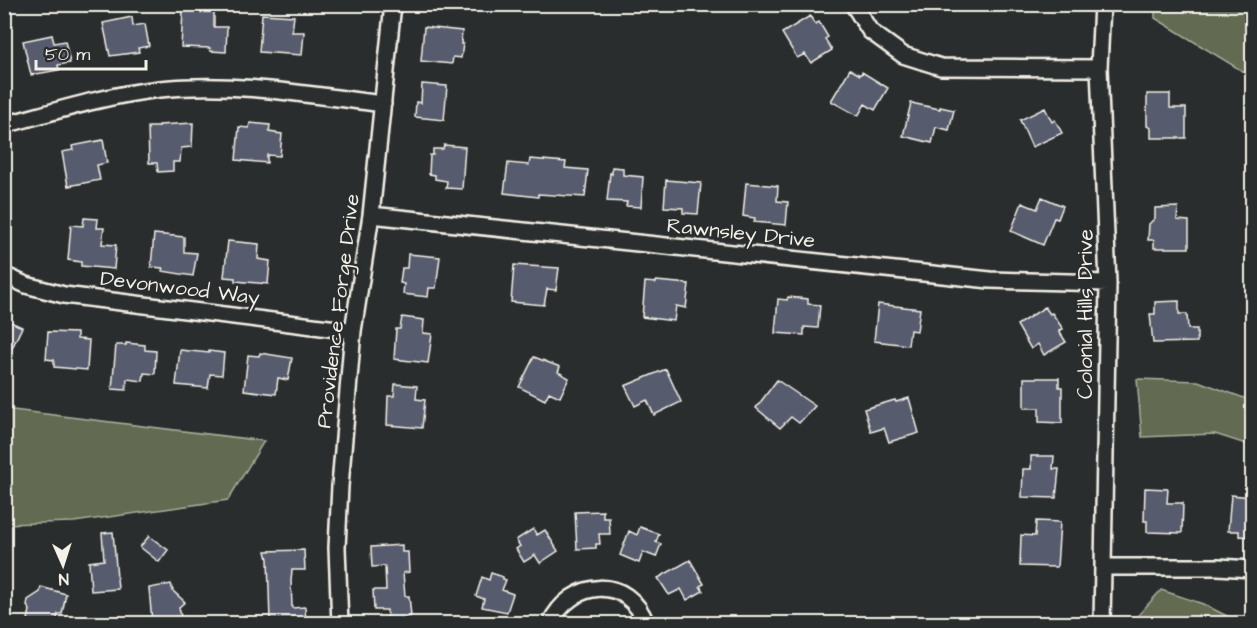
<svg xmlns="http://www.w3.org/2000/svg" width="1257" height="628" viewBox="0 0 1257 628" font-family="'Architects Daughter',sans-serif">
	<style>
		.green { fill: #626b51; stroke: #abae9c; stroke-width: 1.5 }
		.building { fill: #575c6e; stroke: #f4f1e8; stroke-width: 1.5 }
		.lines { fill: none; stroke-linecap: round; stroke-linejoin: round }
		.minor-casing { stroke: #f4f1e8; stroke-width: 20 }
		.minor { stroke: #2a2d2e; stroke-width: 15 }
		.labels { text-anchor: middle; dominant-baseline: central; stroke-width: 4.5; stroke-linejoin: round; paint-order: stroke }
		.street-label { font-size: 21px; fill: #f4f1e8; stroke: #2a2d2e }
	</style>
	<rect width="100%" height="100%" fill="#2a2d2e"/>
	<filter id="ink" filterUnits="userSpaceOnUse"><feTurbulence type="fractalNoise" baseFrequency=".0167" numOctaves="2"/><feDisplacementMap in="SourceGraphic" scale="12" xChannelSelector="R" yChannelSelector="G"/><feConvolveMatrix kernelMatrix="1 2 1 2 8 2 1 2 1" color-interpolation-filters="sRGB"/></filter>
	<g filter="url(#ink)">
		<path class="green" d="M1155,5H1252V77L1155,18Z
			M1137,379L1198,381L1252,401V446L1215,434L1142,437Z
			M4,409H5L264,441L228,500L74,522L5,524Z
			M1161,590L1203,604L1241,623H1131Z"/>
		<path class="building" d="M183,11L214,12V27H227L226,52L210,51V48L181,47Z
			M262,14L294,16L292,32H304L302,55L259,52Z
			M810,16L815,24L819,22L828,37L825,39L832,50L811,63L805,54L797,58L782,33Z
			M132,17L133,26L145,24L149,46L138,48L139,52L110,56L103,23Z
			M424,27L462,31L461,44H463L461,58L453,57L452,64L421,61Z
			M52,35L54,43L65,41L70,63L58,65L59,70L31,75L23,41Z
			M850,69L860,75L862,72L888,88L875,110L865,104L858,116L831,101Z
			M422,84L447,86L444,120L415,117L416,102L421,103Z
			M1147,94H1170V108H1186V138H1151V128L1147,126Z
			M911,103L940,109V107L954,110L949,130L936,127L932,143L903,136Z
			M1045,108L1052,122L1055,120L1062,133L1032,147L1020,120Z
			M193,123L192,147L181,148L180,162H173V171L158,172L157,163H149L148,127H159V125Z
			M250,123L270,125L269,132L282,134L280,156L267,155V163L236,160L239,127L249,128Z
			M103,140L107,163L97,165L100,180L68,186L62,152L73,150L72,146Z
			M444,145L465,147L462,189L446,188L447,181L435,179V175L429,174L430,155H433V149H443Z
			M530,159L566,162L565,168L588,170L585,197L538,194V197L504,193L508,163L529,165Z
			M612,167L623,168V175L643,177L641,207L626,206L627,202L607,201L610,173L612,174Z
			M666,180L701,183L698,214L683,213V208L664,207Z
			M746,183L778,186L777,201L788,202L786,225L754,222L755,218L743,216Z
			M1042,197L1063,206L1058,219L1054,218L1043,245L1011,231L1022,203L1037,209Z
			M1178,207L1177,220L1189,221V248H1154V240H1148L1149,224L1155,218V208Z
			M84,218L98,219L97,228H104L102,244L116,245L114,269L81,266V262L68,260L71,225L83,226Z
			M154,234L184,237V252L197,253L193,276L162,271L163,268L151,267Z
			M228,241L259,244L258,259L270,261L268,284L235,281V278L224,277Z
			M408,254L440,257L436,288H429L428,297L403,294L404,284L400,283L402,268H407Z
			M514,265L559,268L556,290L547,289L544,305L511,302Z
			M656,281L689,284L686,308L676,306L674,321L642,317L645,282L656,283Z
			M788,297L808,299V304L820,305L818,328L804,327V335L775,333L778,299L787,300Z
			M1179,301V314H1187L1188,329H1197V342L1153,343L1150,314H1155V302Z
			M878,304L920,309L917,331L910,330L908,345L874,341Z
			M1045,307L1050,314L1052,313L1063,329L1059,331L1066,342L1044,355L1038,344L1031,349L1017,325Z
			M402,317L424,320L423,333L432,334L428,363L394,359L396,329H400Z
			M4,319L22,327L4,365Z
			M48,332L77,333V339L89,340L87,370L54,367V360L46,359Z
			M126,343L145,345V350L156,351L155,374L144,373L143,381L127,379L126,390L112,389L116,345H126Z
			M180,350L209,353V351L224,353L222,375L210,374L208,388L176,385Z
			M260,353L292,358L288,380L278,378L276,394L244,390L248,355L259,356Z
			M534,357L560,367L558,372L569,378L560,397L549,392L545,400L519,387Z
			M666,369L681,402L654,415L647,400L635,406L625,386Z
			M1024,378H1059V387H1062V423L1039,422V408H1024Z
			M777,380L815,406L799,423L791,417L780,428L756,408Z
			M395,384L417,386L416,399L425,400L422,428L387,425L388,396H394Z
			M909,398L919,433L889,442L884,428L871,432L864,409L895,400L896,402Z
			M1031,456H1054L1053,469H1059L1056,498L1022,497L1023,469H1031Z
			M1145,488L1168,489L1167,503H1183L1182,533L1147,532V521H1144Z
			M1231,495L1252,497V537L1239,536V531H1228Z
			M603,511V518H609L610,534H599L600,544H596V548L577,549L575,512Z
			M1036,521L1060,522L1057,567L1020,566L1021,535L1035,536Z
			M640,527L659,534L656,542L661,544L656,557L643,552L639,563L620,555L629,531L637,535Z
			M533,529L537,535L545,530L558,551L540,563L535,555L524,562L516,549L520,546L516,540Z
			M113,532L118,589L91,591L89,562L104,560L102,533Z
			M149,536L168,550L159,562L140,547Z
			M402,545V552H408L409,572L403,573L405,596H409L411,616L405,617L406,622L388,623L387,610H374L373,590H386L385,566L372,567L371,547Z
			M304,550L305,570H292L291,581L292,608L305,607L306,624H277L276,621H270L268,559L266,551Z
			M690,560L704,584L700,586L703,591L687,600L681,589L669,595L658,578Z
			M491,573L503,577V579L506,580L502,590L513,594L507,612L482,607L484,599L476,596L482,577L489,580Z
			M171,584L173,591L185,602L179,607L181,617L152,622L149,588Z
			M41,587L66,594L62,614H58L56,624H45L28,620L30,610L27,606L28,600L40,592Z"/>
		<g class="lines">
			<g class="minor-casing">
				<path id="minor" d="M853,4L870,31L903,55L941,67L1099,68
					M1102,4L1099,68L1108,283L1102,624
					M4,125C56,111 107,95 160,89C235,81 310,95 383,104
					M371,215L990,280L1108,283
					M4,275L26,285L64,295L353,331
					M1104,567H1218L1252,569
					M340,624L337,548L340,486L353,331L371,215L393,4
					M550,624C571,579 629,574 646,624"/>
			</g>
			<use href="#minor" class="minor"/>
		</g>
	</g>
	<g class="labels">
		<g class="street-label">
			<text transform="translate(741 233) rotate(6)">Rawnsley Drive</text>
			<text transform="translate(180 288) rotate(7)">Devonwood Way</text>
			<text transform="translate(338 311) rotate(-83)">Providence Forge Drive</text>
			<text transform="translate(1085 314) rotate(-90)">Colonial Hills Drive</text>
		</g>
	</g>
	<rect width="1257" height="628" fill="none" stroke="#2a2d2e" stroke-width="24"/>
	<rect x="12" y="12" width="1233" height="604" fill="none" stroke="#f4f1e8" stroke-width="2" filter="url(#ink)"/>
	<g transform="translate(63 565) rotate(177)" stroke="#2a2d2e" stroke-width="4.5" paint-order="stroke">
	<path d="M0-4.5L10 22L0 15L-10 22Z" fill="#f4f1e8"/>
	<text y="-9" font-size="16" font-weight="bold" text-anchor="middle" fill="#f4f1e8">N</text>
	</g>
	<path d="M36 60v9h110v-9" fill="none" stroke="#f4f1e8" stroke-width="3"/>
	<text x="45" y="60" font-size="18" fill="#f4f1e8" stroke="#2a2d2e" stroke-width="4.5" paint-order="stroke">50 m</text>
</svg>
